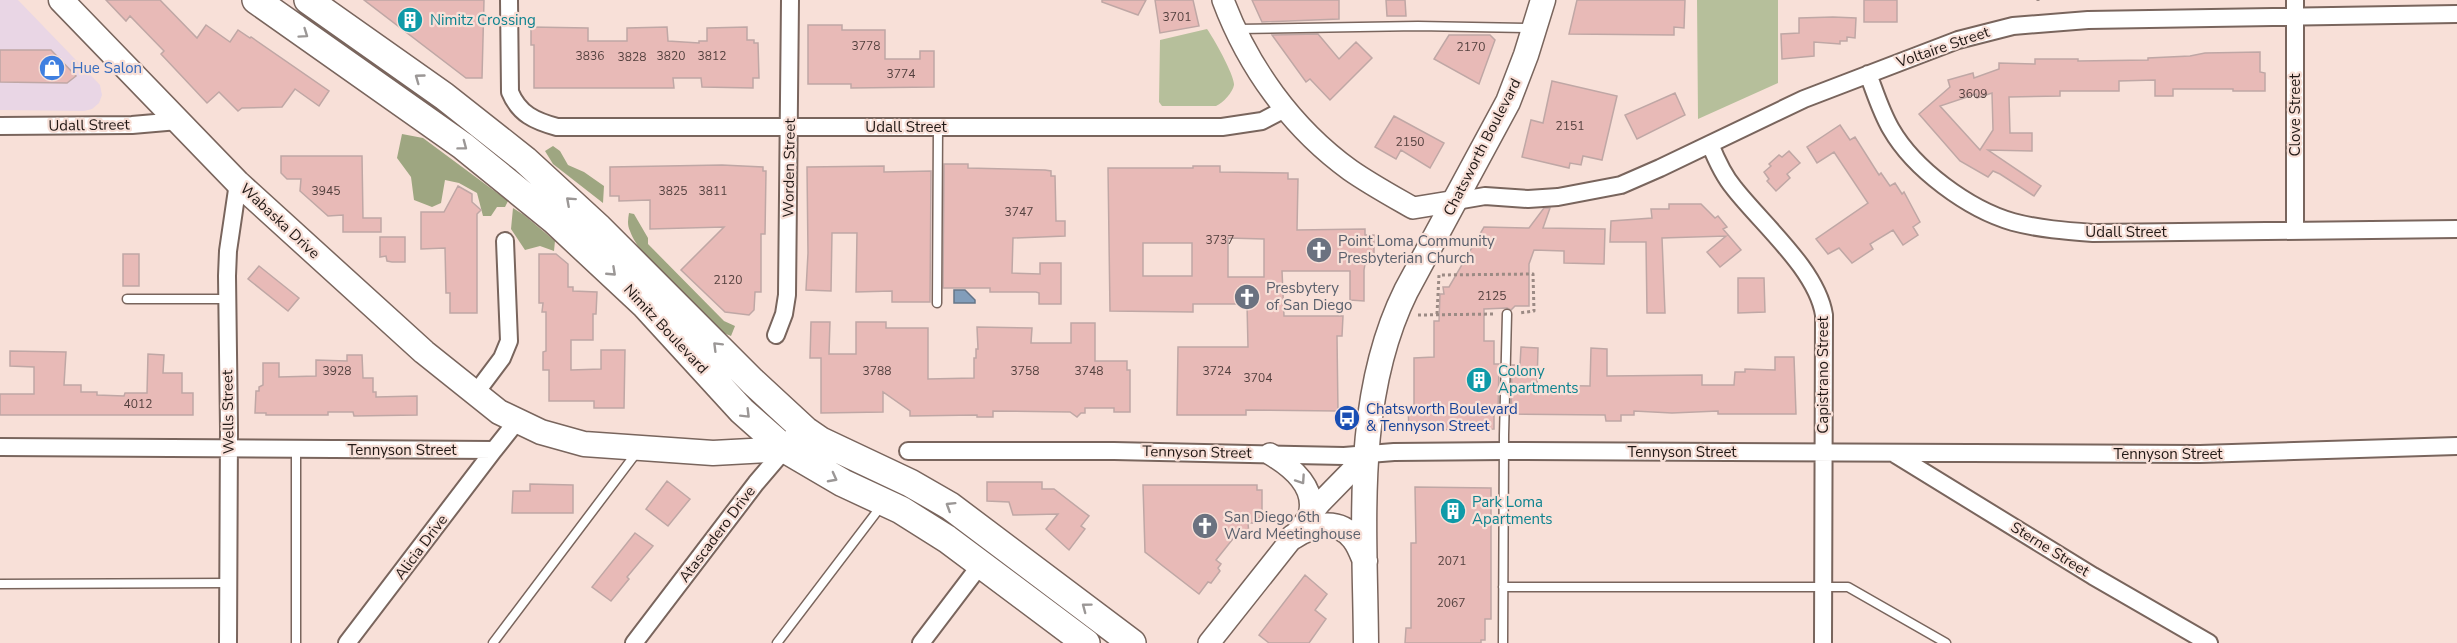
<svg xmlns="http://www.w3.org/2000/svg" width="2457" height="643" viewBox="0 0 2457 643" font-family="'Nunito Sans',sans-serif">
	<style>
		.commercial { fill: #e9d6e5 }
		.green { fill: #b6bf9b }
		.forest { fill: #9ea681 }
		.water { fill: #829dba; stroke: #657588; stroke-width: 1.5 }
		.building { fill: #e8bab7; stroke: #bfa7a5; stroke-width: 1.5; fill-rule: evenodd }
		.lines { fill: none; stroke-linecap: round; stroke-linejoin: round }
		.service-casing { stroke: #79655d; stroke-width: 11 }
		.minor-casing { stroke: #79655d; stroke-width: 20 }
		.tertiary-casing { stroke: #79655d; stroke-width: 24 }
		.secondary-casing { stroke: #79655d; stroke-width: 27 }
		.primary-casing { stroke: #79655d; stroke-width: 30 }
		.path { stroke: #9b8a84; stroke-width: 3; stroke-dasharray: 3 3; stroke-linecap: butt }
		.service { stroke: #fff; stroke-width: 8 }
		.minor { stroke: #fff; stroke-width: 16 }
		.tertiary { stroke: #fff; stroke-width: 21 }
		.secondary { stroke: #fff; stroke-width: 24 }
		.primary { stroke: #fff; stroke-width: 27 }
		.oneway { stroke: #9b9796 }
		.labels { text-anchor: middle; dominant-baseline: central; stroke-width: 4.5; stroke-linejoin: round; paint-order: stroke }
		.number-label { font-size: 12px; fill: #53403e }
		.culture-label { font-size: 15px; fill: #0d838f; stroke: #f8e0d8; text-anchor: start }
		.street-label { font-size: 15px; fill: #211815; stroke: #f8e0d8 }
		.shop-label { font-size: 15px; fill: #366cbe; stroke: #f8e0d8; text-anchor: start }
		.worship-label { font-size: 15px; fill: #5b616d; stroke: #f8e0d8; text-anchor: start }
		.transit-label { font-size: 15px; fill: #164399; stroke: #f8e0d8; text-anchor: start }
	</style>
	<rect width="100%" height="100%" fill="#f8e0d8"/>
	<path class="commercial" d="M0,0H18L100,85L102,95L99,103L92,109L84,111L0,110Z"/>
	<path class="green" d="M1697,0H1778V83L1698,119Z
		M1207,29C1213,37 1235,76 1234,85C1233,92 1223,103 1216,106H1162L1159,102L1160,40Z"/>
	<path class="forest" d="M402,134L423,138L508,201L505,207H497L491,216H483L477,193L459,183L445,180L441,203L432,207L414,200L411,177L397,158Z
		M553,146L560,151L568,165L584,172L604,186L603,203L553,164L545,151Z
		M513,208L524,215L555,241L554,251L540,246L525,250L511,229Z
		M629,213L634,214L648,238V244L724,321L735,326L731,336L721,332C697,309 640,260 630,231C627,225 628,219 629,213Z"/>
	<path class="water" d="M954,290H965L975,300V303H954Z"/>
	<path class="building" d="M106,0H160L197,38L206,25L230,42L238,30L250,38L251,37L329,91L319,106L295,89L282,107L242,108L238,111L219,92L207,103L161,54L164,51L130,16L126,21Z
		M364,0H484L482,78H466Z
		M1102,0H1146L1138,15L1102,2Z
		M1155,0H1193L1199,26L1160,33Z
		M1252,0H1339V19L1262,22Z
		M1386,0H1405L1406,16H1387Z
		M1577,0H1685L1684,28L1674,27V35L1569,34Z
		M1864,0H1897V22H1864Z
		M1833,17L1856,18L1855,38L1847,37V41H1840V44L1814,42V56L1782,59L1781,34L1799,33V18Z
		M808,25H842V30H885V59H920V51H934V87L851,88V84H808Z
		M531,27L588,28V41H627V28L667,27L668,41L699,43V41H707V28L747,27V40H754V43H758L759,78H753V88L702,87L701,78H673L674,88H534V45H531Z
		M1318,34L1339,59L1356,42L1372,58L1330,100L1310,79L1306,82L1272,35Z
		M1449,35H1490L1495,40L1479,84L1434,59Z
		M0,50H51L76,76L67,83L0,82Z
		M2260,52V72L2265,73V91H2233V89H2173V96H2155V80L2119,81V91H2060V96L2009,97L2010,133H2032V151L1988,150L2041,186L2034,196L2000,174L1993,171L1988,177L1960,161L1919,114L1950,87L1948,80L1973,73L1974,78L1999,69V63L2035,64V59H2078V61L2148,60V58L2190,56L2205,53ZM1992,93L1993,130L1980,150L1940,106L1976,94L1977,98Z
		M1552,81L1617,96L1602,160L1583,156L1581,165L1570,163L1569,168L1522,157L1531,120L1543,123Z
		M1675,93L1685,115L1637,139L1625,115Z
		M1394,116L1444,143L1430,168L1401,150L1396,159L1375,147Z
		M1840,125L1850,140L1855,137L1879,175L1881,173L1890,186L1895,183L1902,194L1904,192L1920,222L1913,227L1918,235L1903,245L1893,230L1870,244L1873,249L1852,263L1839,248L1828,254L1816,239L1868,203L1834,152L1817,163L1807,147Z
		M1789,151L1800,163L1787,174L1790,178L1776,191L1767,181L1769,179L1764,172L1771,166L1769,164L1779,155L1782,157Z
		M281,156H362L363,218H381V232H343V215L328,216L300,191L301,179H287L281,173Z
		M944,164H968V168L1045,170L1051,171V176H1055L1056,221H1065V236L1013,238L1012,273L1040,274V263H1061V304H1039V293L1036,292H990V288H943Z
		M722,165L763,167V171H766L765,234H761V292H755L754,310L749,315L725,312L681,270L724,227L650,229V200L619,201V196H610V167Z
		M884,166V172L931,171L930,302H892V291L856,292L857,233H832L831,291L806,290L808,253L807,167Z
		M1193,166H1220V172L1288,173V179H1298L1297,230L1365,229V235H1374V264H1365L1364,270V301L1350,300V271H1282L1284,316H1343L1342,336H1337L1338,411L1246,410V415H1177L1178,347H1248L1247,304H1193V312L1110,311L1108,168H1193ZM1228,238L1264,239V277H1228ZM1143,243H1192V276H1143Z
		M458,186L472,194V202L481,210L477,214V313H450V293H446L445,248L421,249V212H444Z
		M1669,204H1701L1715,218L1718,216L1727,227L1723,229L1741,250L1720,267L1707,252L1726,236L1662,238L1665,313H1647L1646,242H1610L1611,221L1652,218L1651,209H1669Z
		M1544,208H1550L1543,228L1605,229L1604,264L1564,263V251L1534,250L1529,264V306H1515L1511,310L1507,308L1484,309V341H1494V364H1499L1498,414H1494V429L1409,430L1408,407H1414V358L1434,357V321H1439L1440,294H1444L1443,287H1449L1484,227L1529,228Z
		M380,237H405V262H392L387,261L386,256L380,257Z
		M123,254H139V286H123Z
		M539,254H556L568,264V287H573V291L597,292L596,314H593V340H571V370L601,369V350H625L624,408H594V401H549V370H543V352L546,351V312H542L543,303H539Z
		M259,266L299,298L288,311L248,279Z
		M1738,278H1764L1765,312L1738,313Z
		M811,322H830L829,354H856V322H886V328H928V379L974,378V358H976V349H978L977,327L1032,328L1031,343H1071V323H1095V361H1127V370H1130V412H1114V408H1085V413H1081L1077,417L1070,412L993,411V417H977V415L910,416V411L883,392V412L821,413V358H810Z
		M1521,347L1538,348L1537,385L1590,386L1591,348L1607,349V376L1702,375V385H1734L1735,372H1745V369L1775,370V357H1794L1796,414H1718V411L1672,413L1634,411V415H1621V421H1606L1605,415L1511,414L1512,365H1520Z
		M10,351L66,352L64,385H81V392H97V395L124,396L125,393H147L148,354L164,355L163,373H182V393H193V415H0V394H34V367L10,366Z
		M347,355H362L363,378H373V392H376V397L417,396V415L354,416L353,412H328V415H266V413H255L256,391H259V387L263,385V363H279V377L316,376V360L347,361Z
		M667,481L690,499L668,526L646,509Z
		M987,482H1042V489H1054L1089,516L1081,526L1085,529L1069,550L1046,529L1058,514L1013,515L1009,502L987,501Z
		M530,484L573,485V513H512L513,491H530Z
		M1143,485H1257V490H1262V517L1257,518L1258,523H1248L1249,535H1236L1216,560L1221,564L1218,568L1220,571L1211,583L1208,582L1199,594L1145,552Z
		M1415,487L1491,488V619H1485V640H1481V643H1405L1406,628H1411V543H1416Z
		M635,533L653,546L627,577L629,579L611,601L592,587Z
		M1305,575L1327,594L1315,610L1326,619L1309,643H1269L1259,635Z"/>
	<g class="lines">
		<g class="service-casing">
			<path id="service" d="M1238,29L1418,26L1531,28
				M127,299H227
				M937,303L938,127
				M296,449V643
				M0,584L228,583
				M1503,587H1848L1946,643
				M493,643L637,452
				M777,643L882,505
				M1503,643L1504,435L1507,314"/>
		</g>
		<g class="minor-casing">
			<path id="minor" d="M509,0L510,92C519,114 535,121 557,127H1222L1262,121L1285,109
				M1868,74C1875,92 1881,112 1891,129C1914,169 1968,209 2013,222C2039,229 2067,231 2094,233L2457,229
				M0,126L132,125L178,121
				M1710,144C1716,159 1723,175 1734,188C1762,224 1817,270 1824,315L1823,643
				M1456,201L1485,196L1528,199L1558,197L1621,185L1660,168L1804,99L1958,40L2013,26L2088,20L2457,14
				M2295,229V0
				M776,335L784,314L787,295L790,0
				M475,394L502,358L509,341L505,241
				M0,447L494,450L517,421
				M908,451H1114L1344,456L1394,452L1504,451L2200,454L2457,446
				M1893,453L2093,576L2209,643
				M228,643L229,429L227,276L228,251L238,183
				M347,643L494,450
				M634,643L756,483L785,449
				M921,643L981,564"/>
		</g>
		<g class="tertiary-casing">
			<path id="tertiary" d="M1223,0C1248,67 1292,128 1350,170C1370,184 1392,196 1413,208L1456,201
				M1270,454C1292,467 1319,489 1308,518
				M1209,643L1320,503L1367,455"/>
		</g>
		<g class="secondary-casing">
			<path id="secondary" d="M61,0L238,183L424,352L499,412L541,432L584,444L713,453L785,449L794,440
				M1293,537C1311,525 1339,518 1354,539C1359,545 1362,554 1365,561
				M1366,643C1365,527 1353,398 1406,291L1508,102L1526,55L1543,0"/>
		</g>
		<g class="primary-casing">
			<path id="primary" d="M256,0L463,146L554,220L645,305L742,411L785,449L843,483L901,510L947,539L1086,643
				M308,0L444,96L525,160L599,228L752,381L805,430L821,441L910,483L950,506L1132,643"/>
		</g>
		<path class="path" d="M2038,0V1
			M1437,314L1439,275L1533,274L1534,311L1519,313
			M1418,315L1495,314"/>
		<use href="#service" class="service"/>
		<use href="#minor" class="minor"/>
		<use href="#tertiary" class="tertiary"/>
		<use href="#secondary" class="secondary"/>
		<use href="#primary" class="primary"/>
	</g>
	<defs><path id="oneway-chevron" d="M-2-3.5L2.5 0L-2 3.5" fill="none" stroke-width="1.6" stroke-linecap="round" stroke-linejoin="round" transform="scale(1.5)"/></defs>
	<g class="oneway">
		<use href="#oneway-chevron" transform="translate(304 34) rotate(35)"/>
		<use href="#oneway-chevron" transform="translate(419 78) rotate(-144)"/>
		<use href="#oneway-chevron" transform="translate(463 146) rotate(37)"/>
		<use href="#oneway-chevron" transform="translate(570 201) rotate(-138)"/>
		<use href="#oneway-chevron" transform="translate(612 272) rotate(43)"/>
		<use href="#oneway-chevron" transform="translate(717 346) rotate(-135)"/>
		<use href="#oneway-chevron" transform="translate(746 414) rotate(45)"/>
		<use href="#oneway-chevron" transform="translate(833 478) rotate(28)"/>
		<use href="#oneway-chevron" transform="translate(1301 480) rotate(56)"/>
		<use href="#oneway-chevron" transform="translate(950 506) rotate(-148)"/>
		<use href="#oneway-chevron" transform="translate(1086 607) rotate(-143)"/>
	</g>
	<defs>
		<g id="building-disc" transform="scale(1.35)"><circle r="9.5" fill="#0f9aa8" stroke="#f8e0d8"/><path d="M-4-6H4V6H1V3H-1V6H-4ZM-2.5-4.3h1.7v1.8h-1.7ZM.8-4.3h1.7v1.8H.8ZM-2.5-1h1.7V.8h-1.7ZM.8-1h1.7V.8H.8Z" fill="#fff"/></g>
		<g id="shop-disc" transform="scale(1.35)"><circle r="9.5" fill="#3f7fe0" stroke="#f8e0d8"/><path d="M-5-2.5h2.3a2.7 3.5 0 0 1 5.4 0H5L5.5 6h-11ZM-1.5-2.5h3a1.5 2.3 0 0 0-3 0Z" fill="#fff"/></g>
		<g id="church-disc" transform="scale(1.35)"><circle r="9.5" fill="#6b7280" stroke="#f8e0d8"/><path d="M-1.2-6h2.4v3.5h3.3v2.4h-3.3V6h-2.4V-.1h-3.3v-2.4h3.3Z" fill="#fff"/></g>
		<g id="bus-disc" transform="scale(1.35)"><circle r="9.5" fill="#1a4fb4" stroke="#f8e0d8"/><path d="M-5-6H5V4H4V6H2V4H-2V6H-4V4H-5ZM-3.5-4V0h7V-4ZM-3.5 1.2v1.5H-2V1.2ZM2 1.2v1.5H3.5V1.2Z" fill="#fff"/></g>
	</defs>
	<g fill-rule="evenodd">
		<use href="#building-disc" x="410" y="20"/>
		<use href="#shop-disc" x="52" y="68"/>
		<use href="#church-disc" x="1319" y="250"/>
		<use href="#church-disc" x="1247" y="297"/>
		<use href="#building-disc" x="1479" y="380"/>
		<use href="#bus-disc" x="1347" y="418"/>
		<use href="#building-disc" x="1453" y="511"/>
		<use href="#church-disc" x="1205" y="526"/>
	</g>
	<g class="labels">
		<g class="number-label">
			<text x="1177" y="17">3701</text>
			<text x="866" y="46">3778</text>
			<text x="1471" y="47">2170</text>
			<text x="590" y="56">3836</text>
			<text x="671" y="56">3820</text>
			<text x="712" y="56">3812</text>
			<text x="632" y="57">3828</text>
			<text x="901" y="74">3774</text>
			<text x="1973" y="94">3609</text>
			<text x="1570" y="126">2151</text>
			<text x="1410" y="142">2150</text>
			<text x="326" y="191">3945</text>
			<text x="673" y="191">3825</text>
			<text x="713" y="191">3811</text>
			<text x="1019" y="212">3747</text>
			<text x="1220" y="240">3737</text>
			<text x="728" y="280">2120</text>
			<text x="1492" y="296">2125</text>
			<text x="337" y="371">3928</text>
			<text x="877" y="371">3788</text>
			<text x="1025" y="371">3758</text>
			<text x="1089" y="371">3748</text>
			<text x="1217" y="371">3724</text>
			<text x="1258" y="378">3704</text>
			<text x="138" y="404">4012</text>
			<text x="1452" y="561">2071</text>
			<text x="1451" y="603">2067</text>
		</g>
		<g class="culture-label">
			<text x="430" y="20">Nimitz Crossing</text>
			<text x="1498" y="371">Colony<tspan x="1498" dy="17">Apartments</tspan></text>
			<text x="1472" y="502">Park Loma<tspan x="1472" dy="17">Apartments</tspan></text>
		</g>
		<g class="street-label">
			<text transform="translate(1943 47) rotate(-19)">Voltaire Street</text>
			<text transform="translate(2295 115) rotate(-90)">Clove Street</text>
			<text transform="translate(89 125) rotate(-1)">Udall Street</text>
			<text x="906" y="127">Udall Street</text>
			<text transform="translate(1482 147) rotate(-63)">Chatsworth Boulevard</text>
			<text transform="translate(789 168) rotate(-89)">Worden Street</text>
			<text transform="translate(280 221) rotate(43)">Wabaska Drive</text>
			<text x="2126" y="232">Udall Street</text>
			<text transform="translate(666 329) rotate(47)">Nimitz Boulevard</text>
			<text transform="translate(1823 375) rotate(-90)">Capistrano Street</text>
			<text transform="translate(228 412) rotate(-91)">Wells Street</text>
			<text x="402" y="450">Tennyson Street</text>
			<text transform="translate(1197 452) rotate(1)">Tennyson Street</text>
			<text x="1682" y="452">Tennyson Street</text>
			<text x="2168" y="454">Tennyson Street</text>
			<text transform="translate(717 534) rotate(-53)">Atascadero Drive</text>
			<text transform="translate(421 547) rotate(-53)">Alicia Drive</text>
			<text transform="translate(2050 549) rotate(32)">Sterne Street</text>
		</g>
		<g class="shop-label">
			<text x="72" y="68">Hue Salon</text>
		</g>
		<g class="worship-label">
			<text x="1338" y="241">Point Loma Community<tspan x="1338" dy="17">Presbyterian Church</tspan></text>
			<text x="1266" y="288">Presbytery<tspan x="1266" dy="17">of San Diego</tspan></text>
			<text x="1224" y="517">San Diego 6th<tspan x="1224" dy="17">Ward Meetinghouse</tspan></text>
		</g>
		<g class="transit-label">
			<text x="1366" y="409">Chatsworth Boulevard<tspan x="1366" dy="17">&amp; Tennyson Street</tspan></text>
		</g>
	</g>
</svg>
